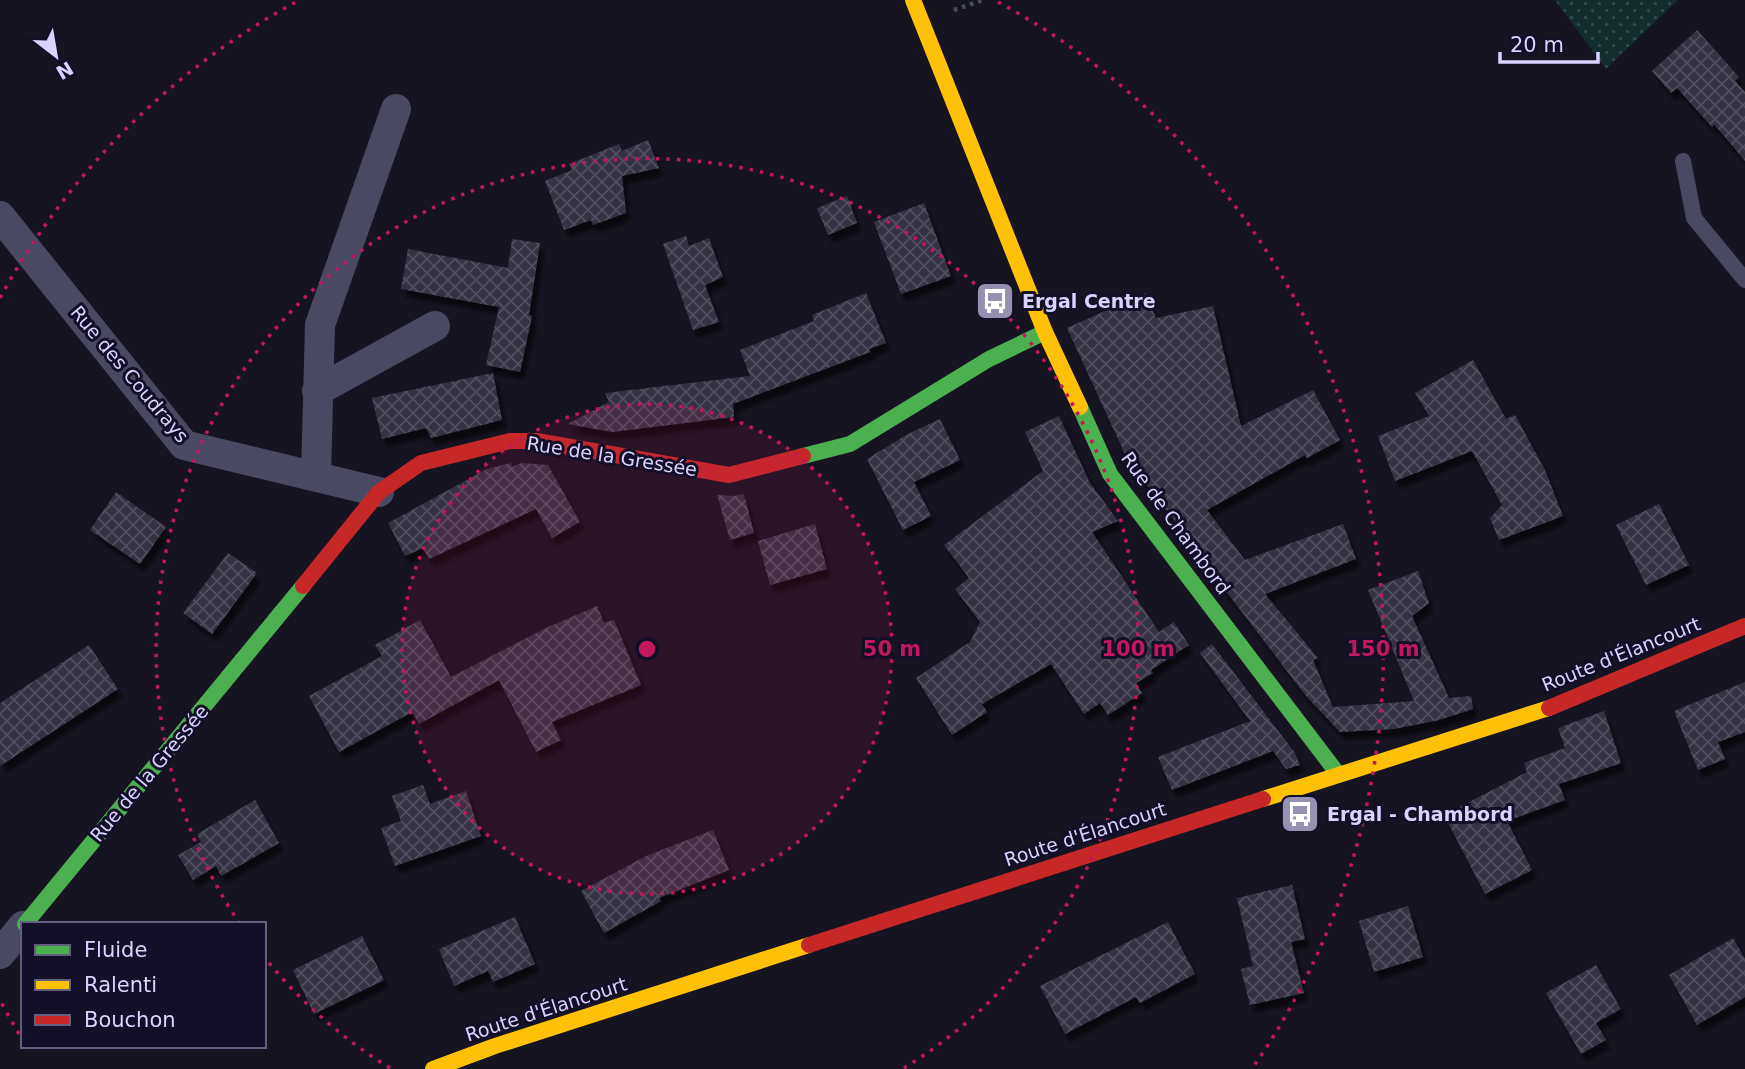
<svg xmlns="http://www.w3.org/2000/svg" width="1745" height="1069" viewBox="0 0 1745 1069" font-family="'DejaVu Sans',sans-serif">
	<style>
		.grass { fill: url(#grass-dots) }
		.building { fill: url(#building-cross-hatch); filter: url(#shadow) }
		.lines { fill: none; stroke-linecap: round; stroke-linejoin: round }
		.path { stroke: #44505f; stroke-width: 4.5; stroke-dasharray: 3.5 5; stroke-linecap: butt }
		.lane { stroke: #4a4962; stroke-width: 16 }
		.street { stroke: #4a4962; stroke-width: 30 }
		.fast { stroke: #4caf50; stroke-width: 16 }
		.slow { stroke: #ffc107; stroke-width: 16 }
		.jam { stroke: #c62828; stroke-width: 16 }
		.ring { fill: none; stroke: #c2185b; stroke-width: 3.5; stroke-dasharray: 3.5 7 }
		.labels { text-anchor: middle; dominant-baseline: central; stroke-width: 6; stroke-linejoin: round; paint-order: stroke }
		.poi-label { font-size: 19px; font-weight: bold; fill: #d9d4ff; stroke: #130f26; text-anchor: start }
		.street-label { font-size: 19px; fill: #d9d4ff; stroke: #130f26 }
		.centre { fill: #c2185b; stroke: #130f26; stroke-width: 3.5 }
		.ring-label { font-size: 21px; text-anchor: middle; font-weight: bold; fill: #c2185b; stroke: #130f26; stroke-width: 6; stroke-linejoin: round; paint-order: stroke }
	</style>
	<defs>
		<pattern id="grass-dots" width="8" height="8" patternUnits="userSpaceOnUse" patternTransform="scale(1.75)"><rect width="8" height="8" fill="#132c2d"/><path d="M2 2h.1M6 6h.1" fill="none" stroke="#354a4c" stroke-width="1.8" stroke-linecap="round"/></pattern>
		<pattern id="building-cross-hatch" width="8" height="8" patternUnits="userSpaceOnUse" patternTransform="scale(1.75)"><rect width="8" height="8" fill="#343243"/><path d="M0 0l8 8M0 8l8-8" fill="none" stroke="#514f5f"/></pattern>
		<filter id="shadow"><feDropShadow dx="4.5" dy="8" stdDeviation="2" flood-color="#0009"/></filter>
	</defs>
	<rect width="100%" height="100%" fill="#161421"/>
	<path class="grass" d="M1555,0H1678L1606,69Z"/>
	<path class="building" d="M1697,30L1739,77L1735,81L1745,92V161L1714,124L1712,127L1677,88L1671,93L1652,71Z
		M648,140L659,168L622,176L626,213L593,225L591,220L564,230L545,181L572,170L569,164L619,144L622,151Z
		M847,196L857,223L828,235L817,208Z
		M924,203L951,276L901,294L874,222Z
		M686,236L689,246L709,238L723,277L705,285L719,322L693,330L663,244Z
		M512,239L540,243L529,315L532,316L520,372L486,365L499,307L401,289L408,249L508,268Z
		M866,293L886,343L869,349L870,352L733,404L734,417L612,432L568,424L609,402L605,393L750,376L740,350L814,321L812,315Z
		M1145,293L1156,318L1213,306L1241,426L1313,390L1340,440L1307,458L1305,455L1207,510L1245,560L1343,524L1356,559L1265,594L1318,658L1313,660L1333,707L1414,701L1368,590L1418,571L1429,603L1412,616L1449,698L1471,696L1473,709L1439,720L1394,729L1340,732L1306,696L1206,565L1208,563L1129,463L1067,328Z
		M1473,360L1506,419L1515,415L1545,470L1563,516L1499,540L1490,518L1502,505L1472,451L1395,481L1378,436L1429,416L1415,393Z
		M493,373L502,420L431,438L426,428L382,439L372,398Z
		M1059,416L1090,483L1118,521L1092,532L1159,632L1174,622L1189,645L1151,670L1153,673L1136,683L1142,693L1108,715L1100,703L1084,714L1051,664L982,704L987,712L952,735L916,678L970,642L980,622L955,589L969,578L944,545L1043,471L1025,432Z
		M940,419L960,460L914,482L931,516L903,530L867,459L906,435Z
		M511,463L512,467L521,463L548,465L580,522L552,538L536,509L429,559L423,548L405,556L388,523L487,469Z
		M116,492L166,527L140,564L90,530Z
		M744,494L754,533L730,540L717,495L734,496Z
		M1659,504L1689,565L1646,585L1616,525Z
		M815,524L827,569L770,585L758,541Z
		M228,553L257,573L212,634L183,613Z
		M597,606L604,623L614,620L641,685L552,722L561,740L536,752L499,680L419,724L412,712L339,752L309,696L382,656L375,645L420,620L451,677L546,628Z
		M1212,644L1295,753L1300,765L1286,769L1273,751L1172,790L1158,757L1250,721L1200,653Z
		M89,645L118,689L0,766V703Z
		M1745,682V732L1718,742L1725,759L1698,770L1674,711Z
		M1604,711L1621,763L1559,784L1565,800L1507,821L1532,870L1485,894L1444,815L1527,772L1524,763L1565,748L1558,728Z
		M423,785L430,804L466,791L481,836L395,866L381,828L401,821L392,796Z
		M255,800L279,843L221,876L216,866L193,880L178,855L201,842L197,834Z
		M713,830L729,870L659,898L661,901L604,933L581,891L646,856Z
		M1292,885L1305,939L1291,942L1304,993L1250,1005L1241,969L1253,966L1237,898Z
		M1408,906L1423,957L1374,972L1359,921Z
		M515,917L535,964L493,982L488,971L454,986L439,949Z
		M1168,922L1195,974L1140,1003L1136,997L1065,1034L1040,986Z
		M362,936L384,980L314,1014L293,970Z
		M1733,938L1745,959V997L1697,1025L1669,975Z
		M1596,965L1621,1009L1596,1023L1606,1040L1581,1054L1546,993Z"/>
	<g class="lines">
		<path class="path" d="M954,10L983,0"/>
		<path class="lane" d="M1683,161L1694,218L1745,280"/>
		<path class="street" d="M0,216L184,445L379,492
			M317,391L435,326
			M316,475L320,325L396,109
			M0,954L23,926"/>
		<path class="fast" d="M1080,407L1110,474L1338,774
			M803,456L850,444L989,359L1045,332
			M25,924L303,586"/>
		<path class="slow" d="M913,0L1045,332L1080,407
			M1263,799L1549,708
			M433,1069L495,1046L809,945"/>
		<path class="jam" d="M303,586L379,492L421,463L510,441H537L729,475L803,456
			M1549,708L1745,626
			M809,945L1263,799"/>
	</g>
	<circle cx="647" cy="649" r="245" fill="#c2185b" fill-opacity=".12"/>
	<g class="ring">
		<circle cx="647" cy="649" r="245"/>
		<path d="M390 1068A491 491 0 0 1 265 958M240 924A491 491 0 1 1 904 1068"/>
		<path d="M19 1034A736 736 0 0 1 0 1000M0 298A736 736 0 0 1 296 2M998 2A736 736 0 0 1 1254 1066"/>
	</g>
	<defs>
		<g id="bus-square" transform="scale(2.0125)"><rect x="-9" y="-9" width="18" height="18" rx="4" fill="#9591b1" stroke="#130f26"/><path d="M-5-6H5V4H4V6H2V4H-2V6H-4V4H-5ZM-3.5-4V0h7V-4ZM-3.5 1.2v1.5H-2V1.2ZM2 1.2v1.5H3.5V1.2Z" fill="#fff"/></g>
	</defs>
	<g fill-rule="evenodd">
		<use href="#bus-square" x="995" y="301"/>
		<use href="#bus-square" x="1300" y="814"/>
	</g>
	<g class="labels">
		<g class="poi-label">
			<text x="1022" y="301">Ergal Centre</text>
			<text x="1327" y="814">Ergal - Chambord</text>
		</g>
		<g class="street-label">
			<text transform="translate(130 374) rotate(50)">Rue des Coudrays</text>
			<text transform="translate(612 456) rotate(9)">Rue de la Gressée</text>
			<text transform="translate(1176 523) rotate(54)">Rue de Chambord</text>
			<text transform="translate(1621 654) rotate(-22)">Route d'Élancourt</text>
			<text transform="translate(149 773) rotate(-50)">Rue de la Gressée</text>
			<text transform="translate(1085 834) rotate(-18)">Route d'Élancourt</text>
			<text transform="translate(546 1009) rotate(-18)">Route d'Élancourt</text>
		</g>
	</g>
	<circle cx="647" cy="649" r="10" class="centre"/>
	<g class="ring-label">
		<text x="892" y="656">50 m</text>
		<text x="1138" y="656">100 m</text>
		<text x="1383" y="656">150 m</text>
	</g>
	<rect x="21" y="922" width="245" height="126" fill="#130f26" stroke="#625e7d" stroke-width="2"/>
	<rect x="35" y="945" width="35" height="10" fill="#4caf50" stroke="#625e7d" stroke-width="2"/>
	<text x="84" y="957" font-size="21" fill="#d9d4ff">Fluide</text>
	<rect x="35" y="980" width="35" height="10" fill="#ffc107" stroke="#625e7d" stroke-width="2"/>
	<text x="84" y="992" font-size="21" fill="#d9d4ff">Ralenti</text>
	<rect x="35" y="1015" width="35" height="10" fill="#c62828" stroke="#625e7d" stroke-width="2"/>
	<text x="84" y="1027" font-size="21" fill="#d9d4ff">Bouchon</text>
	<g transform="translate(56 56) rotate(149)" stroke="#130f26" stroke-width="5" paint-order="stroke">
	<path d="M0-5L12 26L0 18L-12 26Z" fill="#d9d4ff"/>
	<text y="-10" font-size="19" font-weight="bold" text-anchor="middle" fill="#d9d4ff">N</text>
	</g>
	<path d="M1500 52v10h98v-10" fill="none" stroke="#d9d4ff" stroke-width="3.5"/>
	<text x="1510" y="52" font-size="21" fill="#d9d4ff" stroke="#130f26" stroke-width="5" paint-order="stroke">20 m</text>
</svg>
